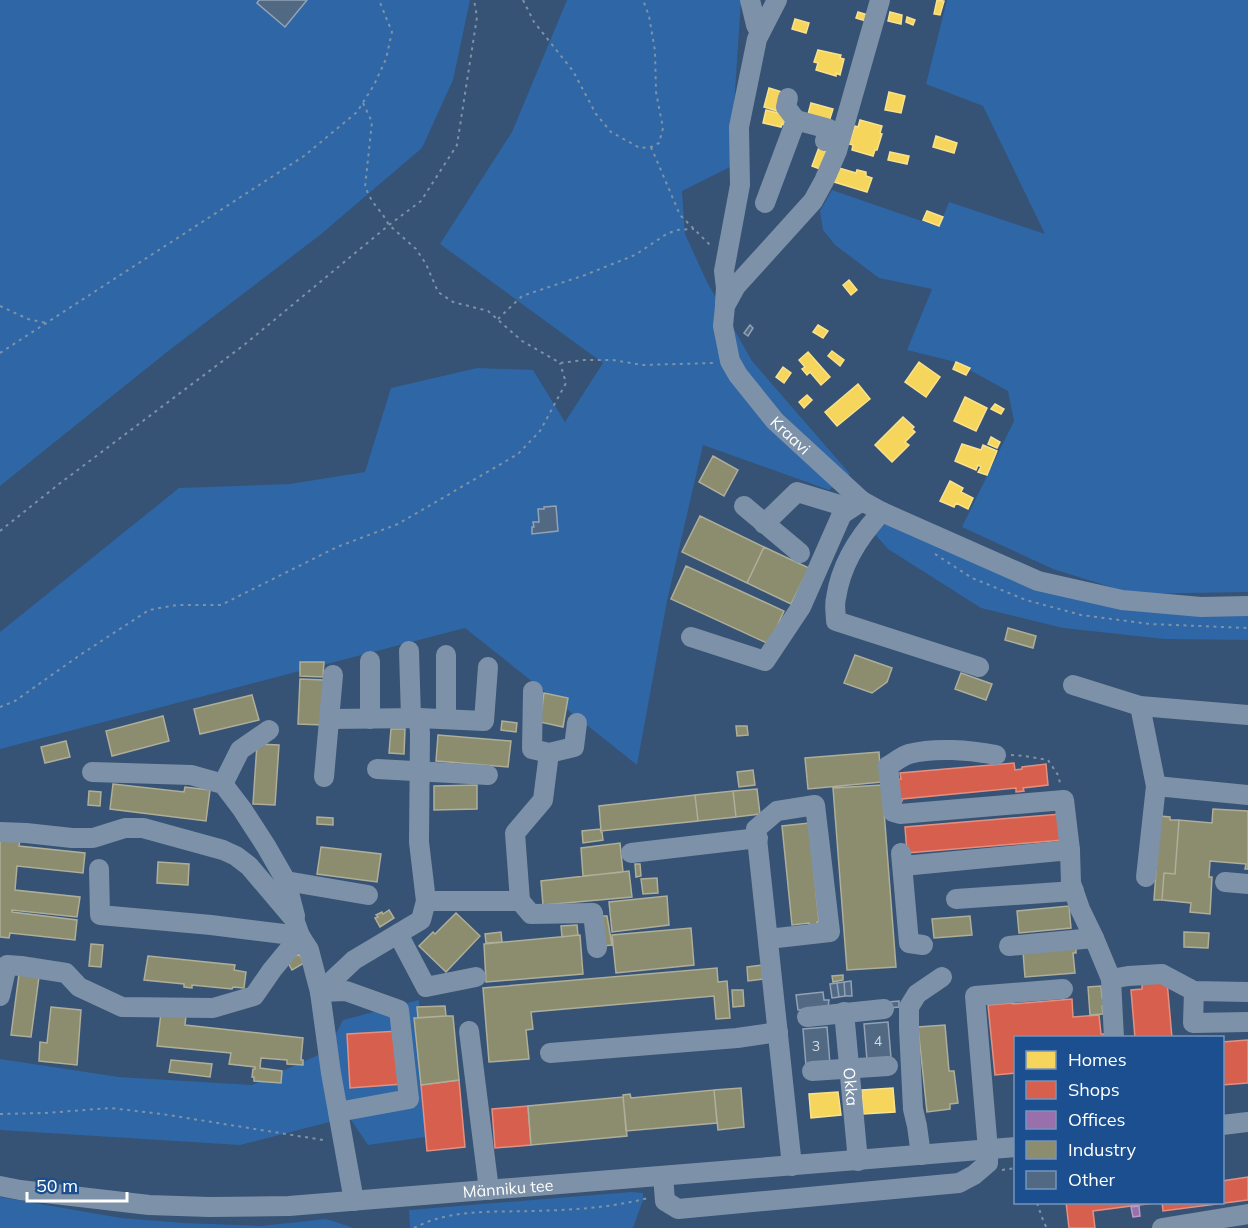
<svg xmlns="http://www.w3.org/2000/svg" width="1248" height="1228" viewBox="0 0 1248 1228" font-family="Mulish,sans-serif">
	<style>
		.green { fill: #2f66a5 }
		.homes { fill: #f6d55c; stroke: #f9e28d; stroke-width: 1.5 }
		.shops { fill: #d6604d; stroke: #e29082; stroke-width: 1.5 }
		.offices { fill: #9970ab; stroke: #b89bc4; stroke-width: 1.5 }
		.industry { fill: #8c8c6e; stroke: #aeae9a; stroke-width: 1.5 }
		.building { fill: #526984; stroke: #92a2b6; stroke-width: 1.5 }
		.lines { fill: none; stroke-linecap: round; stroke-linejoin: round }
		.path { stroke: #7d92a8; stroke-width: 2; stroke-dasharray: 3 4.5; stroke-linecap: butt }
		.minor { stroke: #7d92a8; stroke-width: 20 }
		.labels { text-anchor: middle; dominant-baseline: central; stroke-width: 6; stroke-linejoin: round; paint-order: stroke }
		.number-label { font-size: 14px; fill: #d4dae0 }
		.street-label { font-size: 16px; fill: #fff; stroke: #1b4f8f }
	</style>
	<rect width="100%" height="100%" fill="#365274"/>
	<path class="green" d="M0,0H470L453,80L422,148L320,235L167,352L0,486Z
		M567,0H741L730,167L682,191L685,234L707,282L752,361L850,474L829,490L703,445L667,601L637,765L465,628L0,749V632L179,488L290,484L365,472L391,388L477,368L533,370L565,422L603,363L440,244L512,132Z
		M947,0H1248V592L1133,594L1053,569L962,527L1014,421L1008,391L955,362L907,350L932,289L879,278L835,245L823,230L820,211L832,190L939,227L949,202L1045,234L983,106L926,84Z
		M886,524L1038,591L1248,615V640L1164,639L1063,628L981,608L888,549L874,533Z
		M419,1000L426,1137L368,1145L349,1117L240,1145L0,1130V1059L119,1077L252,1085L327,1051L343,1020Z
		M631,1192L643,1193V1200L633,1228H410L409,1210Z
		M0,1197L121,1218L184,1223L261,1226L326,1219L354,1228H0Z"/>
	<path class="homes" d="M937,0L944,1L940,15L934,14Z
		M858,12L868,15L866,21L856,18Z
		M890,12L902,15L901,24L888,21Z
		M907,17L915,20L913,25L906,22Z
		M795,19L809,23L806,33L792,29Z
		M818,50L841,55L840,58L844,59L840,75L836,73V76L816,70L818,63L814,62Z
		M769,88L782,92L777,111L764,107Z
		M889,92L905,96L901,113L885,110Z
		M811,103L833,109L827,128L806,122Z
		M766,110L786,115L784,125L782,124L781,127L763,123Z
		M860,120L882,126L880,133L882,134L877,150H875L873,156L852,150L853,145L849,144L855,126L858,127Z
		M936,136L957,143L954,153L933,147Z
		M821,142L829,145L820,169L812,166Z
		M890,152L909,156L907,164L888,160Z
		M839,168L856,173L857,170L866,172V176L872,178L867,192L834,182Z
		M927,211L943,217L939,226L923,220Z
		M849,280L857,290L851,295L843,285Z
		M818,325L828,331L823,338L813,332Z
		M832,351L844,360L840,366L828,356Z
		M808,352L830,377L821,385L810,372L807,375L802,369L805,367L799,360Z
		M919,362L940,377L926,397L905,382Z
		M956,362L970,368L966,375L953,369Z
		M783,367L791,373L784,383L776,377Z
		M858,384L870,399L837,426L825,412Z
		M807,395L812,400L804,408L799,402Z
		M965,397L987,408L976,431L954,421Z
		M995,404L1004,409L1001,414L991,409Z
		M903,417L914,427L912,429L915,432L905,442L909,445L892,462L875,445Z
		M991,437L1000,442L997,448L988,444Z
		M962,444L981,450L983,445L997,451L987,475L978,472L981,467L978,465L976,470L955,461Z
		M950,481L963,488L961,492L973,498L968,509L956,503L954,507L940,501Z
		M893,1088L895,1112L863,1114L862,1090Z
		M838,1092L841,1115L811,1118L809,1094Z"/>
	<path class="shops" d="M1014,763L1015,770L1022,769V767L1046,764L1048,785L1023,788L1024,791L1016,792V788L902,799V801L895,802L893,780L901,779L900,773Z
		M1061,814L1063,840L907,853L905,827Z
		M1167,981L1172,1038H1135L1131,990L1142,989V983Z
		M1072,999L1073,1017L1099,1015L1101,1034H1104V1038H1016V1073L995,1075L988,1005L1013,1003V1004Z
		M399,1031L403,1084L350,1088L347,1034Z
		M1248,1040V1083L1222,1085V1042Z
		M459,1080L465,1147L427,1151L421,1085Z
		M528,1106L531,1145L495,1148L492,1109Z
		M1248,1177V1200L1163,1211L1162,1202H1222V1181Z
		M1066,1202H1162L1093,1211L1095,1228H1069Z"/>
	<path class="offices" d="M1139,1206L1140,1216L1133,1217L1131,1207Z"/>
	<path class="industry" d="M713,456L738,470L724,496L699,482Z
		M700,516L764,547L747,583L682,552Z
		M764,547L809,568L791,604L747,583Z
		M686,566L784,611L769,644L671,599Z
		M1008,628L1036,636L1033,648L1005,640Z
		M855,655L892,668L887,682L872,693L844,683Z
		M300,662H324L323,677L300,676Z
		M961,673L992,684L986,700L955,689Z
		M300,679L324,680L323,725L298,724Z
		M544,693L568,698L563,727L540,722Z
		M252,695L259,720L200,734L194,709Z
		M163,716L169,741L112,756L106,731Z
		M502,721L517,723L516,732L501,730Z
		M736,726H747L748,735L737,736Z
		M391,729H405L404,754L389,753Z
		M438,735L511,741L508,767L436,761Z
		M66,741L70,757L45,763L41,747Z
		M257,744L279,745L275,805L253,804Z
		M879,752L881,782L808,789L805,758Z
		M753,770L755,785L739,787L737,772Z
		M113,784L184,792L185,787L210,790L206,821L110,809Z
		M477,785V809L434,810V786Z
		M882,785L896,967L847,970L833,788Z
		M757,789L760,814L736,817L733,791Z
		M89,791L101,792L100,806L88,805Z
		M733,791L736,817L698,821L695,795Z
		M695,795L698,821L601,831L599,806Z
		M1213,809L1248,811V869H1245L1246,864L1210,861L1209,877H1212L1210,914L1190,912L1191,903L1162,900L1164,873L1175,874L1179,820L1212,823Z
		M1160,816L1170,817V820H1179L1175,874L1164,873L1162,900H1154Z
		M317,817L333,818V825L317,824Z
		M809,823L819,922H817L818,927L810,928L809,923L792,925L782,826Z
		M600,829L601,832H602L603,840L583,843L582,831Z
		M0,837L20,839L19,846L85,853L83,873L17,866L15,890L80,897L77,917L12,910V912L77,920L75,940L10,933L9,938L0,937Z
		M620,843L623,872L583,876L581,848Z
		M321,847L381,854L377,882L317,874Z
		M158,862L189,864L188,885L157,883Z
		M635,864H640L641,876L636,877Z
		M629,871L632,897L543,905L541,881Z
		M657,878L658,893L643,894L641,879Z
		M667,896L669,925L612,932L609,902Z
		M1069,906L1071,928L1019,933L1017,911Z
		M389,910L394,918L380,927L375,918L378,917L376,915L382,912L383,914Z
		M456,913L480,936L446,972L419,946L433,932L435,934Z
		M601,916H607L612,945L603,946Z
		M970,916L972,935L934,938L932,919Z
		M577,925L578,935L562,937L561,926Z
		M691,928L694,965L616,973L612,935Z
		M501,932L502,942L486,943L485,934Z
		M1184,932L1209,933L1208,948L1184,947Z
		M580,935L583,974L486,982L484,944Z
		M91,944L103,945L101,967L89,966Z
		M1076,947V953H1073L1075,973L1025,977L1023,952Z
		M299,954L304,963L292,970L287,961Z
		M148,956L235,965L234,970L246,972L244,988L233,987L232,989L192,985V988L184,987V984L144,980Z
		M762,965L763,979L748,981L747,967Z
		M717,968L718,982L727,981L730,1018L716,1019L714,996L531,1012L533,1029L526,1030L529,1059L489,1062L483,988Z
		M19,974L39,977L31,1037L11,1035Z
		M843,975V980L833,982L832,976Z
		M1101,986L1102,998H1104V1006H1102L1103,1014L1090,1015L1088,987Z
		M732,990H743L744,1006L733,1007Z
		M445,1006L446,1016L418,1018L417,1007Z
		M51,1007L81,1010L77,1065L39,1061L40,1042L47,1043Z
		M161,1013L186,1015L185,1025L303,1038L301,1060H303V1065L287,1064V1060L261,1058L260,1068L282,1071L281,1083L254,1081V1077H252L253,1069H255V1067L229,1064L231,1053L157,1046Z
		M446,1016H453L459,1080L421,1085L414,1018Z
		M945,1025L949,1071H954L958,1103L950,1104V1109L927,1112L918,1027Z
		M171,1060L212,1064L210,1077L169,1072Z
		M741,1088L744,1127L718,1130L714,1090Z
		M714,1090L717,1123L626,1131L623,1095L630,1094L631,1098Z
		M623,1097L627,1136L531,1145L528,1106Z"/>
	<path class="building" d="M259,0H307L285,27L257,3Z
		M750,325L753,328L748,336L744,333Z
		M556,506L558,531L532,534V527H534L533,522H539L538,509H544V507Z
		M851,981L852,996H845L844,982Z
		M844,982L845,996L839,997L837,983Z
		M837,983L839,997L832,998L830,984Z
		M823,992L824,1000H829L828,1007L798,1010L796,995Z
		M899,1001V1007L889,1008L888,1002Z
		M888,1022L891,1058L867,1060L864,1024Z
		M827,1027L830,1064L806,1066L803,1029Z"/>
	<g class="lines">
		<path class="path" d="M523,0L534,22L573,71L596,114L611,132L640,148L651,147L659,143L663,128L656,92L655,51L649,16L643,0
			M363,103L372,122L365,187L372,201L383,215L389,225L416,249L426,264L438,292L453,302L488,311L522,341L560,363L584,360H613L642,365L713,363
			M651,147L680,215L709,244L712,248
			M0,306L28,319L46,323
			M498,319L522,296L585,275L635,255L665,235L676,230L694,229
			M0,353L304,156L357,112L374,85L386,59L392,32L379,0
			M0,531L59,484L244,345L389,225L421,201L457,145L477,17L474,0
			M935,554L972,578L1026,600L1081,615L1150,624L1248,628
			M0,707L15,701L80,655L149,610L177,605H221L337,547L398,524L518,454L540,431L566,383L560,363
			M1011,755L1025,756L1048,760L1058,775L1060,783
			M0,1114L46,1113L110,1108L162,1114L323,1140H327
			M1002,1170L1016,1168
			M1037,1203L1044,1223L1047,1228
			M414,1228C422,1224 431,1220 440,1218C469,1210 502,1212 532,1211C571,1210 610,1208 648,1198"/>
		<g class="minor">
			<path d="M750,0L756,25L760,32"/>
			<path id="s1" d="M880,0L837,151L824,181L813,201L736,286L725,306L723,326L730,361L738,375L775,421L862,501L882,512L1038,581L1122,600L1201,607L1248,606"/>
			<path d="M788,98L786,107L796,120"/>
			<path d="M765,203L796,120L829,129L825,141"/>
			<path d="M725,303L726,288L724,271L740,185L739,127L757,39L777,0"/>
			<path d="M744,506L800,553"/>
			<path d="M882,512C859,536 841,564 836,598C834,605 836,614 836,621L979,667"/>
			<path d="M764,524L797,492L850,508"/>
			<path d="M691,637L765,661L801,607L842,514L862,501"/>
			<path d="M409,651L411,718"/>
			<path d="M370,661V719"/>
			<path d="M1073,685L1140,706L1248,715"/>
			<path d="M533,691L532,749L549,753L574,747L577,723"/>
			<path d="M1140,706L1156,786L1248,795"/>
			<path d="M329,719L419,718L484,721L488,667"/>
			<path d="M446,719V655"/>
			<path d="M996,755C970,750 935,747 909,754C902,756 895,762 888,766L893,812L900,814L1064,800L1070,850"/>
			<path d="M377,769L488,775"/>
			<path d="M92,772L191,775L223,784L242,809L266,846L286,881L295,916"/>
			<path d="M324,777L333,675"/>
			<path d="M223,784L240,750L269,730"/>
			<path d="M0,832L26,833L72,838H93L125,828H143L223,850L236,856L249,866L294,919L300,936L309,950L320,992L331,1073L354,1201"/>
			<path d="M631,853L758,838"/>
			<path d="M901,853L909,943L923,945"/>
			<path d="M903,866L1070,850L1071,883L1080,909L1094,938L1111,979L1114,1038"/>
			<path d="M99,869L100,915L211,925L300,936"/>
			<path d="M1146,877L1156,786"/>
			<path d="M286,881L368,895"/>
			<path d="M1225,882L1248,884"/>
			<path d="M956,899L1074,891"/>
			<path d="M426,901H520L515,833L543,800L549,753"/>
			<path d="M520,901L531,914L593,913L597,948"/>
			<path d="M398,934L426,987L476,977"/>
			<path d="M768,939L830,932L815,805L777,811L756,829L792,1166"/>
			<path d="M1009,946L1094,938"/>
			<path d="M1111,979L1128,976L1162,974L1194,991L1248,992"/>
			<path d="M1194,991L1193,1023L1248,1022"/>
			<path d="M320,992L354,960L421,920L426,901L419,842L420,734L419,718"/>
			<path d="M320,992L346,991L399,1010L409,1099L338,1112"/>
			<path d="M0,996L7,965L21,966L66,973L79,987L122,1007L213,1008L254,996L272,970L300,936"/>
			<path id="s2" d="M844,1012L858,1161"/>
			<path d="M807,1017L884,1009"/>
			<path d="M469,1031L489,1190"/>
			<path d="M550,1053L737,1038L778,1032"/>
			<path d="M812,1071L888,1066"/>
			<path d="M1222,1125L1248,1122"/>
			<path d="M921,1155L917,1126L913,1109L909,1028V1007L917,994L942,977"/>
			<path d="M663,1176L665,1201L678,1209L959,1183L974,1175L988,1163V1150L975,996L1063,989"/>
			<path id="s3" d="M0,1186L20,1190L149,1205L209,1207L289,1206L1016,1147"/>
			<path d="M1162,1228L1248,1214"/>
		</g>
	</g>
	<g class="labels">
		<g class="number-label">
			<text x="878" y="1041">4</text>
			<text x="816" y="1046">3</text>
		</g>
		<g class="street-label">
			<text stroke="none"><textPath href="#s1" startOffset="502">Kraavi</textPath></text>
			<text stroke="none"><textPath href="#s2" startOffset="75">Okka</textPath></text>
			<text stroke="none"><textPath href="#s3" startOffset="510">Männiku tee</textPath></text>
		</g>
	</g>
	<rect x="1014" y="1036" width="210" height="168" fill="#1b4f8f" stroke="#7695bc" stroke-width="1.5"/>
	<rect x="1026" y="1051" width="30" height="18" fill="#f6d55c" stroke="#7695bc" stroke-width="1.5"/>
	<text x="1068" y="1066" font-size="18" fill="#ffffff">Homes</text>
	<rect x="1026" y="1081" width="30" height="18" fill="#d6604d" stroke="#7695bc" stroke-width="1.5"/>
	<text x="1068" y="1096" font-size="18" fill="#ffffff">Shops</text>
	<rect x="1026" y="1111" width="30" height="18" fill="#9970ab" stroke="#7695bc" stroke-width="1.5"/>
	<text x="1068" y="1126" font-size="18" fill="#ffffff">Offices</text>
	<rect x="1026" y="1141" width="30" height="18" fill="#8c8c6e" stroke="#7695bc" stroke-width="1.5"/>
	<text x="1068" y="1156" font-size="18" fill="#ffffff">Industry</text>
	<rect x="1026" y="1171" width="30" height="18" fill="#526984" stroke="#7695bc" stroke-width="1.5"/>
	<text x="1068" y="1186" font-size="18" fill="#ffffff">Other</text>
	<path d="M27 1192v9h100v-9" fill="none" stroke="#ffffff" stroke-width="3"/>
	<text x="36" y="1192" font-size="18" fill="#ffffff" stroke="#1b4f8f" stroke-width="4.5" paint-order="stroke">50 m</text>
</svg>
